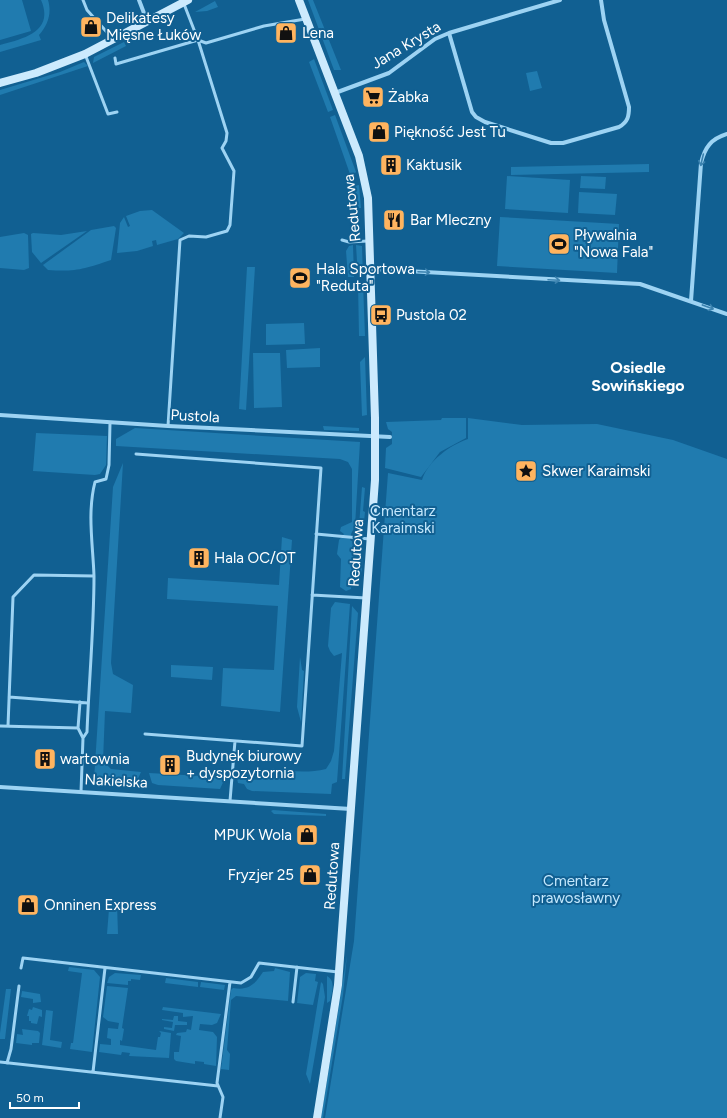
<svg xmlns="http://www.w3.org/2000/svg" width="727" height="1118" viewBox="0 0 727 1118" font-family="Figtree,sans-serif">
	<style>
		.green { fill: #207baf }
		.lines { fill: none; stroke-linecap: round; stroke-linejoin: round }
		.lane { stroke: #9dd3f3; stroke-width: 3 }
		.street { stroke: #9dd3f3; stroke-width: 4 }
		.secondary { stroke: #cceafd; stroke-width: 8 }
		.oneway { stroke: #3b82af }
		.labels { text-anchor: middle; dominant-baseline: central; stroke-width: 4; stroke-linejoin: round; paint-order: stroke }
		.poi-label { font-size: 15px; fill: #fff; stroke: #116092; text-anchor: start }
		.street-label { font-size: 15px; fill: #fff; stroke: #116092 }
		.park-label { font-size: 15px; fill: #c4e8fd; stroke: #116092 }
		.neighbourhood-label { font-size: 16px; font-weight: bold; fill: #fff; stroke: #116092 }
	</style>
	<rect width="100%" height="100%" fill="#116092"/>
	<path class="green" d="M0,0H22L31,31L0,40Z
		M41,0H48C52,13 48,25 39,35L41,40L0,52V45C22,39 55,32 41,0Z
		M308,0H313L341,70H334Z
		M215,1L218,7L207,11L195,12Z
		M124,42L126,46L93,63L94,57Z
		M314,59L333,110L328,112L309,62Z
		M84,62L88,66L0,95V90L60,72Z
		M537,71L542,88L530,91L526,73Z
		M335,115L356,172L351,177L330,117Z
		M649,164V172L511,175V167Z
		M507,176L570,180L568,213L505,209Z
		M581,176L606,177L605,189L580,188Z
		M359,185L361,208H355L354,186Z
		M579,192L617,194L615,215L578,213Z
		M152,210L184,233L178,239L157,245L156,240L152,241L153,246L137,251L117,253L120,223L124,217L128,227L130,226L126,216L140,211Z
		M500,217L619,224L617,273L497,266Z
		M114,226L116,228L111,260C84,269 76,272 48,270L43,265L91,230Z
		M87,231L41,263L32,252L31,234L33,233L61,235Z
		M24,233L28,235L29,268L24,270L0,268V237Z
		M353,245L354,277H348L346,251L349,246Z
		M356,245L362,246L363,278H358Z
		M247,267H255L246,410L239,409Z
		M358,283H363L365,336H359Z
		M304,323L305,344L266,345V324Z
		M320,348V367L287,368L286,350Z
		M253,353H280L282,407L254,408Z
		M365,357L367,415L362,416L360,362Z
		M442,418H466V438L440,452L421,477L385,468L386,448L392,444V432L388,429L386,422L441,420Z
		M468,418L522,425L597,424L673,440L727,459V1118H325L354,941L388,473L422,480C428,461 450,445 468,439Z
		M323,426L359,428V431L324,430Z
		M135,428L360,442L355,526L351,534L350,540L355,543L351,589L346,591L340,587L341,559L337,554L339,540L344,534L340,531L341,527L352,522V469L348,462L340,459L116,446V439Z
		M36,433L107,436L106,465L100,474L95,475L33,471Z
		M123,463L111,663L113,674L133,685L131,713L105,711L103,761L111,769L141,772L136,783L94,780L113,487Z
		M362,487L365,488L363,511L365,512L364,521L359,526Z
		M282,537L292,540L280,712L221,706L223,668L274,670L278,606L167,599L168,578L279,585Z
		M358,545C365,554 363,579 355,587Z
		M335,602L350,604L337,782L332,784L331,794L252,791L247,789L244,784L238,783L237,778L260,780L273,768C292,772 308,773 326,769L331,761L334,751L342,653L334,656L330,651L328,646L331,608Z
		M352,606L358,613L345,779H342Z
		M300,657L302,670L304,671L301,722L297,707Z
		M171,665L213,667L212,680L171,677Z
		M149,773L219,777L225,778L220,789L158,785L152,783Z
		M273,810L326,814V816L274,814L271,811Z
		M117,904L118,934H107L109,909L113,905Z
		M347,955L343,995L323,1118H321Z
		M69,967L94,970L100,977L92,1052L70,1049L71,1043H73L82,973L68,971Z
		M275,968L290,972L288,1001L236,996L231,1000L227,1050L230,1054L229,1070L221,1069L231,990L233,988C249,991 255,984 263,972L274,971Z
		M115,973L141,975L140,980L131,979V981H128V985L107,983L109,977Z
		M306,973L316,974L315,981L318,982L313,1005L297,1003L300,977Z
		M327,976C336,981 332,992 330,1001L327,1003Z
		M166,978L198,982V987L165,983Z
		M201,982L225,985L224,990L200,987Z
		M321,982L323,984L325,997L310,1084L306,1074Z
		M107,986L128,988L122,1028L124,1029L122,1041L120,1040V1045L156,1050L158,1037H160L161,1033L159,1031L171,1033L169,1058L129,1056L130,1053L122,1052L121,1055L99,1052L100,1044L111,1045V1039L107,1038L108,1028L118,1029L119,1023L108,1021L103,1017Z
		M6,989H11L5,1039H0V1033Z
		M22,991L40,994L41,1002L33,1003V999L21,997Z
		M33,1007L42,1010V1017L39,1016L37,1024L31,1023V1021H29V1016H27L29,1009L32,1010Z
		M163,1007L221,1014L217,1023L212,1025L200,1024L199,1030L213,1032L217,1037L216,1066L204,1064V1062L195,1061V1064L176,1061L174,1059V1052H179L181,1036L176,1035L177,1033L186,1032L187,1029L191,1030L193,1016L183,1017V1013L162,1010Z
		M46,1010L53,1011L50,1040L62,1042L61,1048L42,1045Z
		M174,1016H178V1021L187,1022V1025H175L174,1031L164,1029V1027L172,1028L173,1022L162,1020V1019L173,1020Z
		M22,1029L38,1031L40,1033L39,1043H32V1045L16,1043L17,1034L23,1035Z"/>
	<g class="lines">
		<path class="lane" d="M83,0L87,10L113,39
			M184,4L198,40L206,43L264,26L305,19
			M85,54L108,114L117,112
			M115,58L116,64L198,40L227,133L226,141L222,148L234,171L230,225L227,231L206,237L189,236L180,240L168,426
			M342,240L349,242L368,241
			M136,454L321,468L302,746L145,734
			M316,534L370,539
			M312,595L366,598
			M9,697L88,703
			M0,726L78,728L83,738
			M8,726L13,597L34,575L94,576
			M78,728L80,702
			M81,792L83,738L87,732C89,680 94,628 94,576C93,545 87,513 95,482L106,479L109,465L110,423
			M230,801L235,741
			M21,968L23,958L241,983L251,977L259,963L338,972
			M293,1002L297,967
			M0,1062L218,1086
			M7,1063L11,1049L19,986
			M93,1072L105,968
			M220,1118L223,1097L217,1083L230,982"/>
		<path class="street" d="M139,0L147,21
			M449,33L472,112L476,117L485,122L551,143H563L619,127C628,122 629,116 629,107L604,20L601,0
			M335,93L389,73L435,39L449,33L560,0
			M371,269L640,284L727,314
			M691,301L701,163C705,147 711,139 727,134
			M0,415L168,426L390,437
			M0,787L351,809"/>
		<path class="secondary" d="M299,0L359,156L368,198L375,418V480L338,985L317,1118
			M0,83L36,73L85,54L188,0"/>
	</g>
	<defs><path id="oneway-shaft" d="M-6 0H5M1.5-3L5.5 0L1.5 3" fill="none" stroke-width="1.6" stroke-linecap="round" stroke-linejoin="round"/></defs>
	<g class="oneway">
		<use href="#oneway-shaft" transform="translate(702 160) rotate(103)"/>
		<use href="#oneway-shaft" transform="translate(424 272) rotate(3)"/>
		<use href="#oneway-shaft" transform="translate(554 280) rotate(3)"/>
		<use href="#oneway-shaft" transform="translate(708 307) rotate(20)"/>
	</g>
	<defs>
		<g id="shop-square" transform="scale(1.15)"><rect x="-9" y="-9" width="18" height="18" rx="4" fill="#ffb45f" stroke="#116092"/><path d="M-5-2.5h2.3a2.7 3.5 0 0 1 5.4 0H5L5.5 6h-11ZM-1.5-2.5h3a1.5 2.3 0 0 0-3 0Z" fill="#111"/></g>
		<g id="supermarket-square" transform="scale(1.15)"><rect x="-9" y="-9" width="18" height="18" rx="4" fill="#ffb45f" stroke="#116092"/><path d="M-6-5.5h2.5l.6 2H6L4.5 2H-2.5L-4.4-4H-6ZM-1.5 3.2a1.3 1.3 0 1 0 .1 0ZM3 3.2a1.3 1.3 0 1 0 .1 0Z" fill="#111"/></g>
		<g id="building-square" transform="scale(1.15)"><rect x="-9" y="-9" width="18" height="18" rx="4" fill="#ffb45f" stroke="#116092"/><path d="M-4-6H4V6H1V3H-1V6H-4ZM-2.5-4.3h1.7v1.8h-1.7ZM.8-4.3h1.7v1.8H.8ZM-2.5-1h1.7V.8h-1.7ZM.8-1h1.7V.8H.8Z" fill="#111"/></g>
		<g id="restaurant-square" transform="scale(1.15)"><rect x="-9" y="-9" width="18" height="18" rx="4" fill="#ffb45f" stroke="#116092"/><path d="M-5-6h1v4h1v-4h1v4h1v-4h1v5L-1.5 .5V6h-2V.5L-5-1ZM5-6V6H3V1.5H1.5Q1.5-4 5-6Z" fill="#111"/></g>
		<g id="stadium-square" transform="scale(1.15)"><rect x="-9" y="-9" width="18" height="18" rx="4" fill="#ffb45f" stroke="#116092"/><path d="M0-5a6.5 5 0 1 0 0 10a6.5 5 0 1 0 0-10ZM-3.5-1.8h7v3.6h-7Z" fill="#111"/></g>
		<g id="bus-square" transform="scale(1.15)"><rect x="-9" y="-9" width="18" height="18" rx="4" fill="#ffb45f" stroke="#116092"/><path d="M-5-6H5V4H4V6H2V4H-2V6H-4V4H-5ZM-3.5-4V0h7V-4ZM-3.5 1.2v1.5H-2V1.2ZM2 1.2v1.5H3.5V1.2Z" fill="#111"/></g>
		<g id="sight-square" transform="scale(1.15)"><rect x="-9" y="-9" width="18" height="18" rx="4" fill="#ffb45f" stroke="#116092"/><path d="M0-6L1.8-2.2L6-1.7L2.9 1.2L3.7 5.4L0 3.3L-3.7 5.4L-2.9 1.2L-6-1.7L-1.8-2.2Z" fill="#111"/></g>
	</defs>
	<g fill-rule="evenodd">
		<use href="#shop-square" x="91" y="27"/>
		<use href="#shop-square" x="286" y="33"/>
		<use href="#supermarket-square" x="373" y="97"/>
		<use href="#shop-square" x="379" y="132"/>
		<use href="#building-square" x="391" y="165"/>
		<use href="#restaurant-square" x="394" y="220"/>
		<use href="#stadium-square" x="559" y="244"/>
		<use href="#stadium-square" x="300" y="278"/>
		<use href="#bus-square" x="381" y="315"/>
		<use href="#sight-square" x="526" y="471"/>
		<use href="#building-square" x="199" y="558"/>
		<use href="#building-square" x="45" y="759"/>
		<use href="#building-square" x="170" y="765"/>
		<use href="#shop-square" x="307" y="835"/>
		<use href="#shop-square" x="310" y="875"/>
		<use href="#shop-square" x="28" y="905"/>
	</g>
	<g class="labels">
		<g class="poi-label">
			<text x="106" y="18">Delikatesy<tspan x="106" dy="17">Mięsne Łuków</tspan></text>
			<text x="302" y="33">Lena</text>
			<text x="388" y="97">Żabka</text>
			<text x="394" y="132">Piękność Jest Tu</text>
			<text x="406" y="165">Kaktusik</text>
			<text x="410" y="220">Bar Mleczny</text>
			<text x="574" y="235">Pływalnia<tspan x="574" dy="17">"Nowa Fala"</tspan></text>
			<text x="316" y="269">Hala Sportowa<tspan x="316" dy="17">"Reduta"</tspan></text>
			<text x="396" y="315">Pustola 02</text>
			<text x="542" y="471">Skwer Karaimski</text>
			<text x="214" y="558">Hala OC/OT</text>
			<text x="186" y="756">Budynek biurowy<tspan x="186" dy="17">+ dyspozytornia</tspan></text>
			<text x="60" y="759">wartownia</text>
			<text x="292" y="835" text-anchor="end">MPUK Wola</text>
			<text x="294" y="875" text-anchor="end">Fryzjer 25</text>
			<text x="44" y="905">Onninen Express</text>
		</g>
		<g class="street-label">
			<text transform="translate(406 45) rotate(-31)">Jana Krysta</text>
			<text transform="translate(352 208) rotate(-96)">Redutowa</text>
			<text transform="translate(195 416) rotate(3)">Pustola</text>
			<text transform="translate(356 553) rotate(-86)">Redutowa</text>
			<text transform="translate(116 781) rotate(3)">Nakielska</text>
			<text transform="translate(332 876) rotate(-86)">Redutowa</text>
		</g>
		<g class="park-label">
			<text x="403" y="511">Cmentarz<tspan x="403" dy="17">Karaimski</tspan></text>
			<text x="576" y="881">Cmentarz<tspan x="576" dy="17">prawosławny</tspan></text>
		</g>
		<g class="neighbourhood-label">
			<text x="638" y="367">Osiedle<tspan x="638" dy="18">Sowińskiego</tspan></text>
		</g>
	</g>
	<path d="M10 1102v6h69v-6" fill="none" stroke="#ffffff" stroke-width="2"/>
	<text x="16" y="1102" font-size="12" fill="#ffffff" stroke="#116092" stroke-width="3" paint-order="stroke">50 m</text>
</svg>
